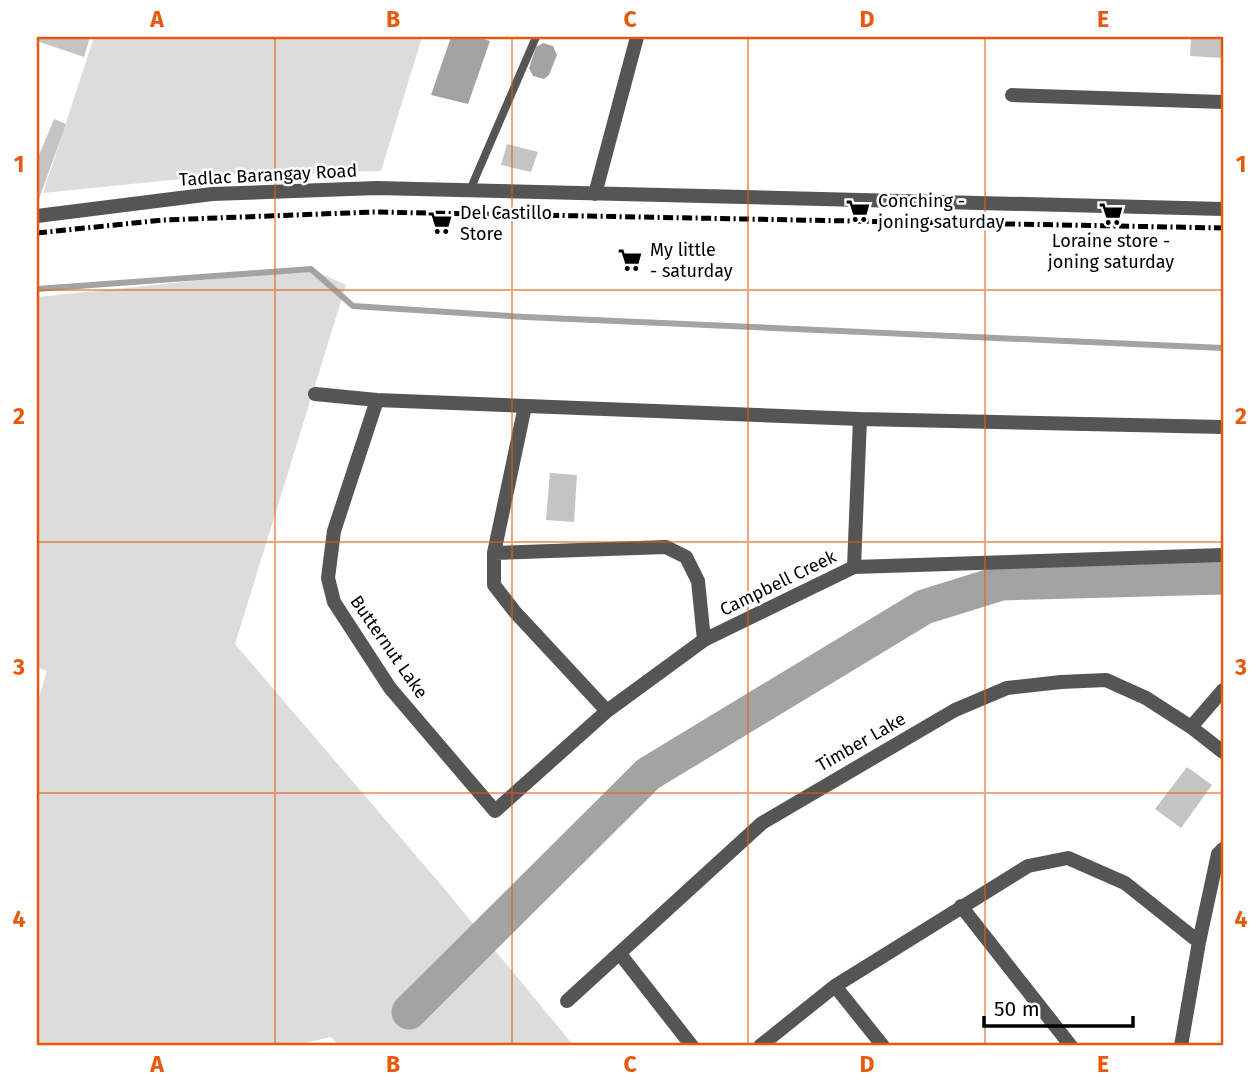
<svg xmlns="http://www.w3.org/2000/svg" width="1260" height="1083" viewBox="0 0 1260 1083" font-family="'Fira Sans',sans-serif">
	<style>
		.green { fill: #dcdcdc }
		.water { fill: #a3a3a3 }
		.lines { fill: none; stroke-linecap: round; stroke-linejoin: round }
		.stream { stroke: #a3a3a3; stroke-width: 6 }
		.river { stroke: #a3a3a3; stroke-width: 35 }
		.building { fill: #c4c4c4 }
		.lane { stroke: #555; stroke-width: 8 }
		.street { stroke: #555; stroke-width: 14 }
		.rail { stroke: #000; stroke-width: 5; stroke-dasharray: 10 3.5 2 3.5; stroke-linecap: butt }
		.grid { fill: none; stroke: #e8590c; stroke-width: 2; stroke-opacity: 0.55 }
		.labels { text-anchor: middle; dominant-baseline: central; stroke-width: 5; stroke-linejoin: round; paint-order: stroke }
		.street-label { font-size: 18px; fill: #000; stroke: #fff }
		.poi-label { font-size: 18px; fill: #000; stroke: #fff; text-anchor: start }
		.neatline { fill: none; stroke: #e8590c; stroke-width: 2.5 }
		.grid-label { font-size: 23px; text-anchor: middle; font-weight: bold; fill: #e8590c }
	</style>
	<rect width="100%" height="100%" fill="#fff"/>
	<path class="green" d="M94,37H422L381,171L220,175L43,193Z
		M311,269L346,285L235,644L442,886L574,1046H340L331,1037L305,1043L303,1046H37V704L47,671L37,667V297Z"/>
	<path class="water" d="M451,37H478L490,41L468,104L431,95Z
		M543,43L553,46L557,55L549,75L544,79L533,76L529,68L536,47Z"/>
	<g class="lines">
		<path class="stream" d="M37,289L311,269L353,306L525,317L1223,348"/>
		<path class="river" d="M409,1012L648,774L924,607L1001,583L1223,577"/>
	</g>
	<path class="building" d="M37,37H90L84,57L37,41Z
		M1191,37H1223V58L1190,56Z
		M54,119L66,124L39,199H37V160Z
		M507,144L538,152L531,172L501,165Z
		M550,473L577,475L574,522L546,520Z
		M1187,767L1212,785L1181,828L1155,809Z"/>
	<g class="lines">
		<path class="lane" d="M470,190L536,37"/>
		<path class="street" d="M1012,95L1223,102
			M595,194L637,37
			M37,216L212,194L377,188L1223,209
			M315,394L377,400L860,419L1223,427
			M377,400L334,531L328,578L334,602L390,688L495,811L607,711L704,640L854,567L1223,555
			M525,406L494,553V585L515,612L607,711
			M494,553L666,547L686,557L698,581L704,640
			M854,567L860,419
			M1191,727L1223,690
			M961,906L1071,1046
			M620,954L692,1046
			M835,986L883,1046
			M567,1001L762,823L955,710L1007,688L1061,682L1106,680L1146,698L1191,727L1223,752
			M760,1046L835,986L1028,866L1068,858L1125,883L1199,942
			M1181,1046L1199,942L1218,854L1223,849"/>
		<path class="rail" d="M37,233L163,220L374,212L1223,228"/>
	</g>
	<path class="grid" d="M275,37V1046M512,37V1046M748,37V1046M985,37V1046M37,290H1223M37,542H1223M37,793H1223"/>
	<defs>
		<g id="supermarket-bare" transform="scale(1.89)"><path d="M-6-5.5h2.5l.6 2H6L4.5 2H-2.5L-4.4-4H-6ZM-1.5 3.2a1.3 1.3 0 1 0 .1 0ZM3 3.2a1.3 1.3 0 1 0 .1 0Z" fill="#000" stroke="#fff" stroke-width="2.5" paint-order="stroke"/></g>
	</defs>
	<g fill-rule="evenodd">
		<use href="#supermarket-bare" x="858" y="211"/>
		<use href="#supermarket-bare" x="1111" y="214"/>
		<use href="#supermarket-bare" x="440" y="223"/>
		<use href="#supermarket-bare" x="630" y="260"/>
	</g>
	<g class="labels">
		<g class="street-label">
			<text transform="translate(268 175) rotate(-3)">Tadlac Barangay Road</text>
			<text transform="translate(778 583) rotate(-26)">Campbell Creek</text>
			<text transform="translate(389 647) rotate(55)">Butternut Lake</text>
			<text transform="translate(861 742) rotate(-30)">Timber Lake</text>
		</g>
		<g class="poi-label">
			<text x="878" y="201">Conching -<tspan x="878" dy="21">joning saturday</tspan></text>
			<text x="460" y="213">Del Castillo<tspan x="460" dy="21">Store</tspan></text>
			<text x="1111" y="241" text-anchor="middle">Loraine store -<tspan x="1111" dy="21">joning saturday</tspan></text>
			<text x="650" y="250">My little<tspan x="650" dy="21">- saturday</tspan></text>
		</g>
	</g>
	<rect width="1260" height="1083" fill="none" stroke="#ffffff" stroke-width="77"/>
	<path d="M984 1016v10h149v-10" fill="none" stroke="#000000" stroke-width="3.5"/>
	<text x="994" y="1016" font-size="21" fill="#000000" stroke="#ffffff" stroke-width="5" paint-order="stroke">50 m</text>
	<rect x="38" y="38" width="1184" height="1006" class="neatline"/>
	<g class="grid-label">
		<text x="157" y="27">A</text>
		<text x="393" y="27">B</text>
		<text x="630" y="27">C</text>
		<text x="867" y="27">D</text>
		<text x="1103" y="27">E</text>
		<text x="19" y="172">1</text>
		<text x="1241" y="172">1</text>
		<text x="19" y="424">2</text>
		<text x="1241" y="424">2</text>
		<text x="19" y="675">3</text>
		<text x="1241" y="675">3</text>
		<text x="19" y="927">4</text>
		<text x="1241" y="927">4</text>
		<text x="157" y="1072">A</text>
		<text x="393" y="1072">B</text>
		<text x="630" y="1072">C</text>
		<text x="867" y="1072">D</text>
		<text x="1103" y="1072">E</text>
	</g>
</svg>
